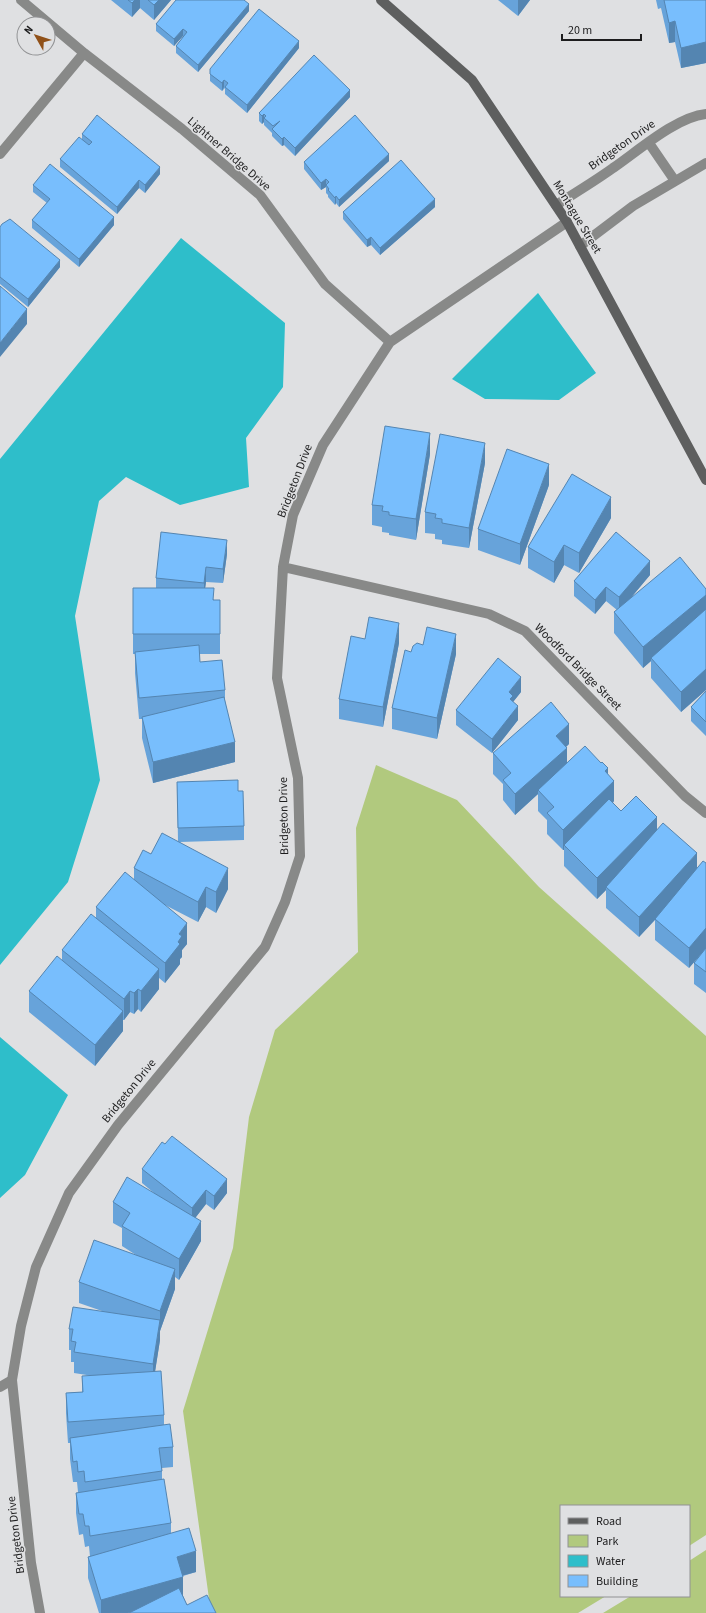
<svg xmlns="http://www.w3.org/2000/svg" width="706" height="1613" viewBox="0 0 706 1613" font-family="'Source Sans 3',sans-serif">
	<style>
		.green { fill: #b1c97e }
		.water { fill: #2ebeca }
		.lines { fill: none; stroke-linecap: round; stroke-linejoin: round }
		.street { stroke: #888988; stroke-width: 10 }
		.secondary { stroke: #5e5f5f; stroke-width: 10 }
		.wall { fill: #67a3da }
		.shaded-wall { fill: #5485b1 }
		.building { fill: #78befd; stroke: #5485b1 }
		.labels { text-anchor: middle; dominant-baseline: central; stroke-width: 3; stroke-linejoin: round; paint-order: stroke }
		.street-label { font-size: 12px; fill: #1d1d1e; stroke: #dfe0e2 }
	</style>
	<rect width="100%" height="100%" fill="#dfe0e2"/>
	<path class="green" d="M376,765L457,800L539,887L706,1036V1535L689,1546V1506H561V1596H606L578,1613H211L183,1411L233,1248L249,1117L275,1030L358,952L356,828Z
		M706,1550V1613H603L631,1596H689V1561Z"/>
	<path class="water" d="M181,238L285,323L283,387L246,438L249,487L180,505L126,477L99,501L75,616L100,780L68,882L0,965V459Z
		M538,293L596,373L559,400L485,399L452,379Z
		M0,1037L68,1095L25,1175L0,1198Z"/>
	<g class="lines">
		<path class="street" d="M21,0L84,53L182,129L260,195L325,284L390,342
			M649,143L675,181
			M0,154L84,53
			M556,205C575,193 595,181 613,168C638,151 676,117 706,114
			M580,246L633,206L706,163
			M283,567L489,614L525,631L685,796L706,813
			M0,1387L12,1380
			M40,1613L31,1563L12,1380L21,1326L36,1267L69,1193L118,1125L265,947L285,902L300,856L298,778L277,678L283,567L293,515L323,445L390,342L567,222"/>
		<path class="secondary" d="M381,0L472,80L567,222L706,480"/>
	</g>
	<path class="wall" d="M111,0H171L154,20L140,8L132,17Z
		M498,0H530L518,16Z
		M656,0H706V63L681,68L675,42L669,43L661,8L658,9Z
		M249,11L198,72L176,53V46L183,37V36L174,46L156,31V24Z
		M299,48L247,113L225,94V88L222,91L210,81V69Z
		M350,97L295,156L284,145L282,146L272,136V133L264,125V122L262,124L259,121V113Z
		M82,134L160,174L145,193L139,188L117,214L60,167V159L82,140Z
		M389,161L339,207L336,203L335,205L328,197V195L326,193V187L321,190L304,169V162Z
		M33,185L114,225L79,267L32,228V220L47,203L33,192Z
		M435,207L380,255L371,245L367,247L343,219V212Z
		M0,227L60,267L28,307L0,284Z
		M430,454L416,540L389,535V533L382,532V527L372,525V505Z
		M485,463L469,548L442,544V540L435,539V534L425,533V512Z
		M549,485L520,565L478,550V529Z
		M611,518L579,573L564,565L554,583L528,568V547Z
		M227,554L223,583L206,582L205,588L214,600H220V654H199L200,662L225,690V700L235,762L153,783L142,738V719H139L135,673V654H133V588H156V578Z
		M650,575L629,600L706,589V690L681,712L651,678V661L643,668L614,633V612L617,610L606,601L595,614L574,596V581Z
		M365,639L399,643L383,727L339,719V699Z
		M411,652L456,654L437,739L392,729V708Z
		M706,691V736L691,721V707Z
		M521,692L513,702L518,720L492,753L456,725V710Z
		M569,744L566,747L567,763L608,774L614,801L613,803L621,811L657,830L697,869L706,863V993L694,984V963L703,952L689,968L655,940V920L639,937L606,908V890L597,899L564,866V850H563L547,834V820L538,811V794L515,815L503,800V784L493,774V753Z
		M177,782L238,791L244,826V840L180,842L228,889L216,913L206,907L198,922L165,905L187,944L182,950V957L180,959V964L165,983L159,978V989L141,1012L138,1009L134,1014L130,1012L124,1020H123V1031L95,1066L29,1012V991L62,960V950L96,919V907L134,879V868L151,854L178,841Z
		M142,1169L227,1193L214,1210L206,1204L196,1217L201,1241L179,1280L175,1277V1289L160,1331V1340L155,1371L164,1415V1425L173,1447V1467L162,1468V1479L171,1523V1533L196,1572L183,1576V1596L187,1605L216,1613L131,1612L128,1613H99L88,1578V1557H90L89,1546L85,1547L83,1534L79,1535L76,1513V1493L84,1492H78L77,1482H73L70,1459V1443H68L66,1413V1393L82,1392V1376H93L74,1373V1362H71V1350H69V1329L102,1311L79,1303V1282L136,1255L122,1246V1228L113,1223V1202L154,1193L142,1183Z"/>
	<path class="shaded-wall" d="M135,0H140V8L132,17V3Z
		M159,0H171L154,20V5Z
		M518,0H530L518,16Z
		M249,4V11L198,72V65Z
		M675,21V42L669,43V23Z
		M183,29V36L174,46V39Z
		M299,41V48L247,113V105Z
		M706,42V63L681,68V48Z
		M224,80V87L222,91V83Z
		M350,90V97L295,156V148Z
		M264,114V122L262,124V116Z
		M284,137V145L282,146V139Z
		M389,154V161L339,207V200Z
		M160,167V174L145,193V185Z
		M326,179V187L321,190V183Z
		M139,180V188L117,214V207Z
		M336,196V203L335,205V198Z
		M435,199V207L380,255V248Z
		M114,217V225L79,267V259Z
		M371,237V245L367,247V240Z
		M60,260V267L28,307V299Z
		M27,309V324L0,357V343Z
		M430,433V454L416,540V519Z
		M485,443V463L469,548V528Z
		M549,464V485L520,565V544Z
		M611,497V518L579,573V553Z
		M227,540V554L223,583V569Z
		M564,545V565L554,583V562Z
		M650,561V575L619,612V597Z
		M206,567V582L204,597V583Z
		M606,587V601L595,614V600Z
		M706,595V616L651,658V661L643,668V647Z
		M399,623V643L383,727V707Z
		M456,634V654L437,739V718Z
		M706,669V690L681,712V692Z
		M521,677V692L513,702L510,714L509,692Z
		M518,706V720L492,753V739Z
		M569,724V744L556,756V736Z
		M235,742V762L153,783V762Z
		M567,748V769L538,790V794L515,815V794Z
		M608,768V787L614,781V801L566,848L564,845V850H563V830L605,771Z
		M657,817V838L606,887V890L597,899V878Z
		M697,853V874L639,937V917Z
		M228,868V889L216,913V892Z
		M206,887V907L198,922V902Z
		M187,923V944L182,950V957L180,959V964L165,983V963L179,934Z
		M706,928V948L689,968V948Z
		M159,969V989L141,1012V991Z
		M138,989V1009L134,1014V993Z
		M130,991V1012L124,1020V999Z
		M123,1011V1031L95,1066V1045Z
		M227,1179V1193L214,1210V1196Z
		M206,1190V1204L192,1222V1208Z
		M201,1221V1241L179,1280V1259Z
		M175,1269V1289L160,1331V1340L153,1385V1364L160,1321V1311Z
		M196,1551V1572L177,1577V1557Z
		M183,1577V1597L128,1613H101V1600Z"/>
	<path class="building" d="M128,0H135L132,3Z
		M148,0H159L154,5Z
		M176,0H244L249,4L198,65L176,46L187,32L183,29L174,39L156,24Z
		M664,0H706V42L681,48L675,21L669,23Z
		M259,9L299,41L247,105L225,87L228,83L224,80L222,83L210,74V69Z
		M314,55L350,90L295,148L284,137L282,139L272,129L280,121L273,126L264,118L266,116L264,114L262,116L259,113Z
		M97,115L160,167L145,185L139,180L117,207L60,159L79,137L89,145L92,142L82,134Z
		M355,115L389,154L339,200L336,196L335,198L328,190L329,189L326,185L329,182L326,179L321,183L304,162Z
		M401,160L435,199L380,248L371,237L367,240L343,212Z
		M50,164L114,217L79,259L32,220L50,199L33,185Z
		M10,219L60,260L28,299L0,277V227L2,224Z
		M0,286L27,309L0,343Z
		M385,426L430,433L416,519L389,515V512L382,511L383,506L372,505Z
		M440,434L485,443L469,528L442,523V519L435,518L436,514L425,512Z
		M507,449L549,464L520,544L478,529Z
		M572,474L611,497L579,553L564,545L554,562L528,547Z
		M161,532L227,540L223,569L206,567L204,583L156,578Z
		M616,532L650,561L619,597L606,587L595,600L574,581Z
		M680,557L706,589V595L643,647L614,612Z
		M133,588H214L213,600H220V634H133Z
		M706,609V669L681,692L651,658Z
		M369,617L399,623L383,707L339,699L351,636L365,639Z
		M427,627L456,634L437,718L392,708L405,650L411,652L413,646L417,643L423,645Z
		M199,645L200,662L222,660L225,690L139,698L135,652Z
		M498,658L521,677L509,692L513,696L510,699L518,706L492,739L456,710Z
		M706,691V722L691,707Z
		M224,697L235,742L153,762L142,717Z
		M551,702L569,724L556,736L567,748L515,794L503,780L511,773L493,753Z
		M585,746L601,763L602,762L608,768L605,771L614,781L563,830L547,813L554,807L538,790Z
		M238,780V791H243L244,826L178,828L177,782Z
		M636,796L657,817L597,878L564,845L609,799L621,811Z
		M663,823L697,853L639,917L606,887Z
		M162,833L228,868L216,892L206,887L198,902L134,868L143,850L151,854Z
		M703,861L706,863V928L689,948L655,919Z
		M125,872L187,923L179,934L182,936L178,942L180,944L165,963L96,907Z
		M91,914L159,969L141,991L138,989L134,993L130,991L124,999L62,950Z
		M706,948V972L694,963Z
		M57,956L123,1011L95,1045L29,991Z
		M172,1136L227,1179L214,1196L206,1190L192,1208L142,1169L162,1142L165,1144Z
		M127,1177L201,1221L179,1259L122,1226L130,1213L113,1202Z
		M94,1240L175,1269L160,1311L79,1282Z
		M73,1307L160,1320L153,1364L74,1352L76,1342L71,1341L73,1329H69Z
		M161,1371L164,1415L68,1422L66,1393L83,1392L82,1376Z
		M170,1424L173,1447L159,1448L162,1471L85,1482L84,1471L78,1472L77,1461L73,1462L70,1438Z
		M164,1479L171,1523L90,1536L89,1526H85L83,1514H79L76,1493Z
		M189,1528L196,1551L177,1557L183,1577L101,1600L88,1557Z
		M179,1588L187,1605L207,1595L216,1613H129Z"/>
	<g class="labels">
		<g class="street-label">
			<text transform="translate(622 145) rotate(-35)">Bridgeton Drive</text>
			<text transform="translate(229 154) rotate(41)">Lightner Bridge Drive</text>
			<text transform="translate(577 217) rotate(59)">Montague Street</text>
			<text transform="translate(295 481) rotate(-69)">Bridgeton Drive</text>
			<text transform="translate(578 667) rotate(45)">Woodford Bridge Street</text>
			<text transform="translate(284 816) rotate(-91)">Bridgeton Drive</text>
			<text transform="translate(129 1091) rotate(-51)">Bridgeton Drive</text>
			<text transform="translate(16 1535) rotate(-97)">Bridgeton Drive</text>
		</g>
	</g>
	<rect x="560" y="1505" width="130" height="92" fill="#dfe0e2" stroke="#919294"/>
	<rect x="568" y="1518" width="20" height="6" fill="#5e5f5f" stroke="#919294"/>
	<text x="596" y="1525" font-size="12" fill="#1d1d1e">Road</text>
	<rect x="568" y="1535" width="20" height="12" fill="#b1c97e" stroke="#919294"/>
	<text x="596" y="1545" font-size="12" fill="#1d1d1e">Park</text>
	<rect x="568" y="1555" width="20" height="12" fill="#2ebeca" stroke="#919294"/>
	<text x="596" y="1565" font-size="12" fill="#1d1d1e">Water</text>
	<rect x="568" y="1575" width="20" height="12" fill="#78befd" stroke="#919294"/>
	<text x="596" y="1585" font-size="12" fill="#1d1d1e">Building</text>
	<g transform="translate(36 36) rotate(309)"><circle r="19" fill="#dfe0e2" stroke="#919294"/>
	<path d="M0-3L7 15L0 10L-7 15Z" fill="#905119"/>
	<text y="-6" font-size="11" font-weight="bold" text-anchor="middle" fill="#1d1d1e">N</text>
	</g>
	<path d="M562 34v6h79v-6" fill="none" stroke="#1d1d1e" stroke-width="2"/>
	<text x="568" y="34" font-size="12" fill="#1d1d1e" stroke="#dfe0e2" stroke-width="3" paint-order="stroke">20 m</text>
</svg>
